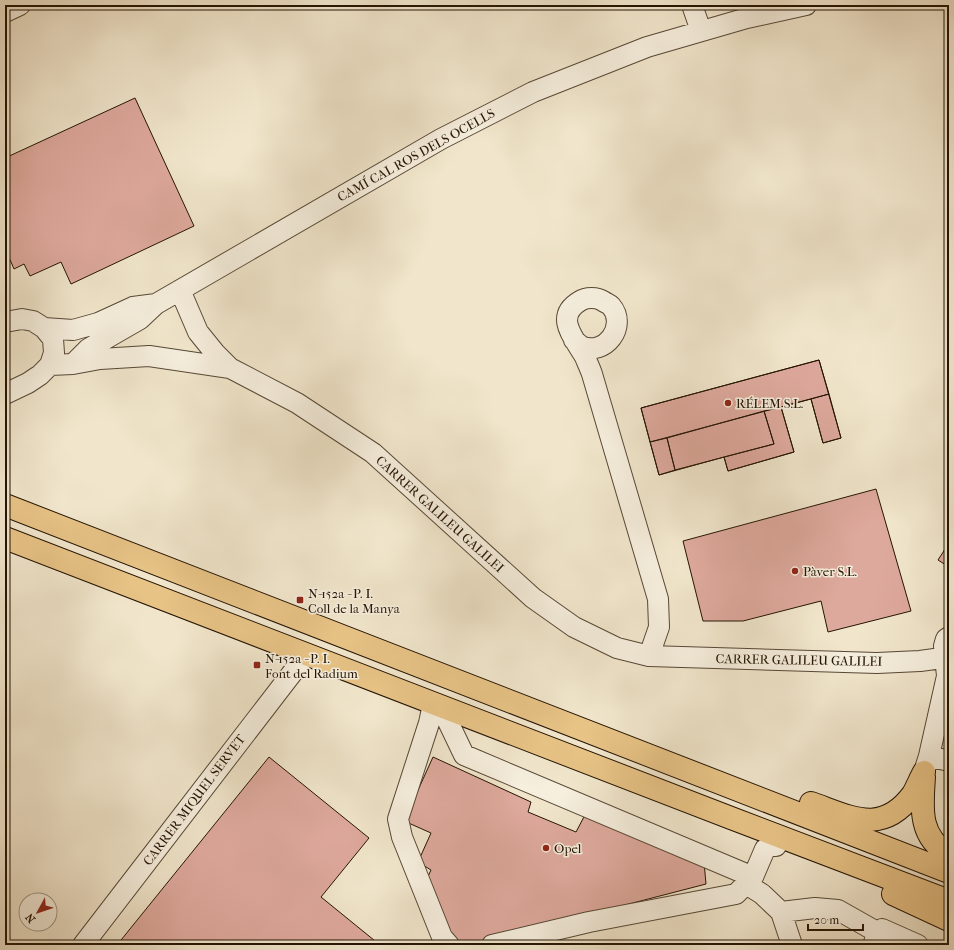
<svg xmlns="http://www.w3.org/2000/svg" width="954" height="950" viewBox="0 0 954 950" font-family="'IM FELL French Canon',serif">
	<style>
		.building { fill: #dea99d; stroke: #241404 }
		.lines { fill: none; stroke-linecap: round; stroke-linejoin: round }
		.minor-casing { stroke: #574836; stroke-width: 22 }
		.highway-casing { stroke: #241404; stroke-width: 24 }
		.minor { stroke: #f6efde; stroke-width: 20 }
		.highway { stroke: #e8c386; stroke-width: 22 }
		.poi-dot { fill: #8f2418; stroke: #f6efde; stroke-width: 1.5 }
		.labels { text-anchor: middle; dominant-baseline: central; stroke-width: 3; stroke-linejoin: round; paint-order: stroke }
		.street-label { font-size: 13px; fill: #241404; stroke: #f6efde }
		.poi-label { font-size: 13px; fill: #241404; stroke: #f6efde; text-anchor: start }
	</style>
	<rect width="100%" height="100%" fill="#f1e6cc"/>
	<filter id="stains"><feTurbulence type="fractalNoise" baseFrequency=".005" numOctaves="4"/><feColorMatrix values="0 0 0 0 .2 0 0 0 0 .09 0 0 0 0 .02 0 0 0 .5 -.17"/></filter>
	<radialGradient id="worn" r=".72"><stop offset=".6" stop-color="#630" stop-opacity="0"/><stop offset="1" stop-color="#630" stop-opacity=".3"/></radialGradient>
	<path class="building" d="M135,98L194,226L71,284L61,262L30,276L24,264L14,269L5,248V158Z
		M819,360L841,438L823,443L811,399L781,407L794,452L728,471L724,457L659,475L641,408Z
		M819,360L829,394L650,442L641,408Z
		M829,394L841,438L823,443L811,399Z
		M781,407L794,452L728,471L724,457L774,444L764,411Z
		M764,411L774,444L675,470L667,438Z
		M667,438L675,470L659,475L650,442Z
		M876,489L911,611L828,632L821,601L743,621H703L683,541Z
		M949,543V567L938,560Z
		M269,757L369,838L321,897L380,945H117Z
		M433,757L531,802L528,812L576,832L586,813L704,862L706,884L471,945H462L453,940L424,885L431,870L418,862L431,833L404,821Z"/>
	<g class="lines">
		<g class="minor-casing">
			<path id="minor" d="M692,5L701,31
				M5,12L20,5
				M180,290L198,332L215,353L230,368L297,403L373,453L533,598L574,627L617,648L649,656L877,663L920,661L949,657
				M5,322L22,319L33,321L44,328L53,339L54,353L50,365L40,375L28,383L5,394
				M44,328L73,330L98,323L133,307L156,304
				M574,340C576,342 579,344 581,346C605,357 628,326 611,306C609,304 606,303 603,301C597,297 586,297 580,301C553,317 575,339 585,357C587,362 590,368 592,374L658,599L659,627L649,656
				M73,364L88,349L140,319L156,304L441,139L533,92L647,47L747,18L806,5
				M50,365L73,364L100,359L149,356L230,368
				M433,704L429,723L398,819L402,837L442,937L449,945
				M441,707L464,755L753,877L765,849L770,846H776
				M929,756L949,761
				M924,772L929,756L947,676L944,646L946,639L949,637
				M746,884L762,894L781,912L792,945
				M781,912L815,908L838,910L877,932
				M874,943L877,932L882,929L918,945
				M83,945L306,655
				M492,945L589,922L736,894L753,877"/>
		</g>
		<g class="highway-casing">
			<path id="highway" d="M5,505L949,872
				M5,538L731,818L949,901
				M924,777C922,807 918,837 949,854
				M811,803C851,817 882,836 913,794C917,787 920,779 924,772
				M893,894L949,920"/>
		</g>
		<use href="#minor" class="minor"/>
		<use href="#highway" class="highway"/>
	</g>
	<g class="poi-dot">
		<circle cx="728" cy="403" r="4"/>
		<circle cx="795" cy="571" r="4"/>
		<rect x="296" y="596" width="8" height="8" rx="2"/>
		<rect x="253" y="661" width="8" height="8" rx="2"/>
		<circle cx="546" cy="848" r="4"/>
	</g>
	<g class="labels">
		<g class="street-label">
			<text transform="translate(416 155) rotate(-29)">CAMÍ CAL ROS DELS OCELLS</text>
			<text transform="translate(440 514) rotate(42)">CARRER GALILEU GALILEI</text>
			<text transform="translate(799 660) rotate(1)">CARRER GALILEU GALILEI</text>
			<text transform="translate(194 800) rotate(-53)">CARRER MIQUEL SERVET</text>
		</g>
		<g class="poi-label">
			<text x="736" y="403">RÉLEM S.L.</text>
			<text x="803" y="571">Pàver S.L.</text>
			<text x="308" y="593">N-152a - P. I.<tspan x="308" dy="15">Coll de la Manya</tspan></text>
			<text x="265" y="658">N-152a - P. I.<tspan x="265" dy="15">Font del Radium</tspan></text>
			<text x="554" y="848">Opel</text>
		</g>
	</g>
	<rect width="954" height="950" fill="none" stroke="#f1e6cc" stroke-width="20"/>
	<rect x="6" y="6" width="942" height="938" fill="none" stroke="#241404" stroke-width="2"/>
	<rect x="10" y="10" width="934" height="930" fill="none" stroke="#241404"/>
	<g transform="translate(38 912) rotate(230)"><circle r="19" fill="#f6efde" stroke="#a29787"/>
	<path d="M0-3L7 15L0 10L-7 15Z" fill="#8f2418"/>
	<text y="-6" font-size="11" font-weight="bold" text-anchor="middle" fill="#241404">N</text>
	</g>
	<path d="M808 924v6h55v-6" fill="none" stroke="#241404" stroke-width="2"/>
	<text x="814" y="924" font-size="12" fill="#241404" stroke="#f6efde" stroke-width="3" paint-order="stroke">20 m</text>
	<rect width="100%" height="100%" filter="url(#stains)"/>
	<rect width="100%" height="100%" fill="url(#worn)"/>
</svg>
